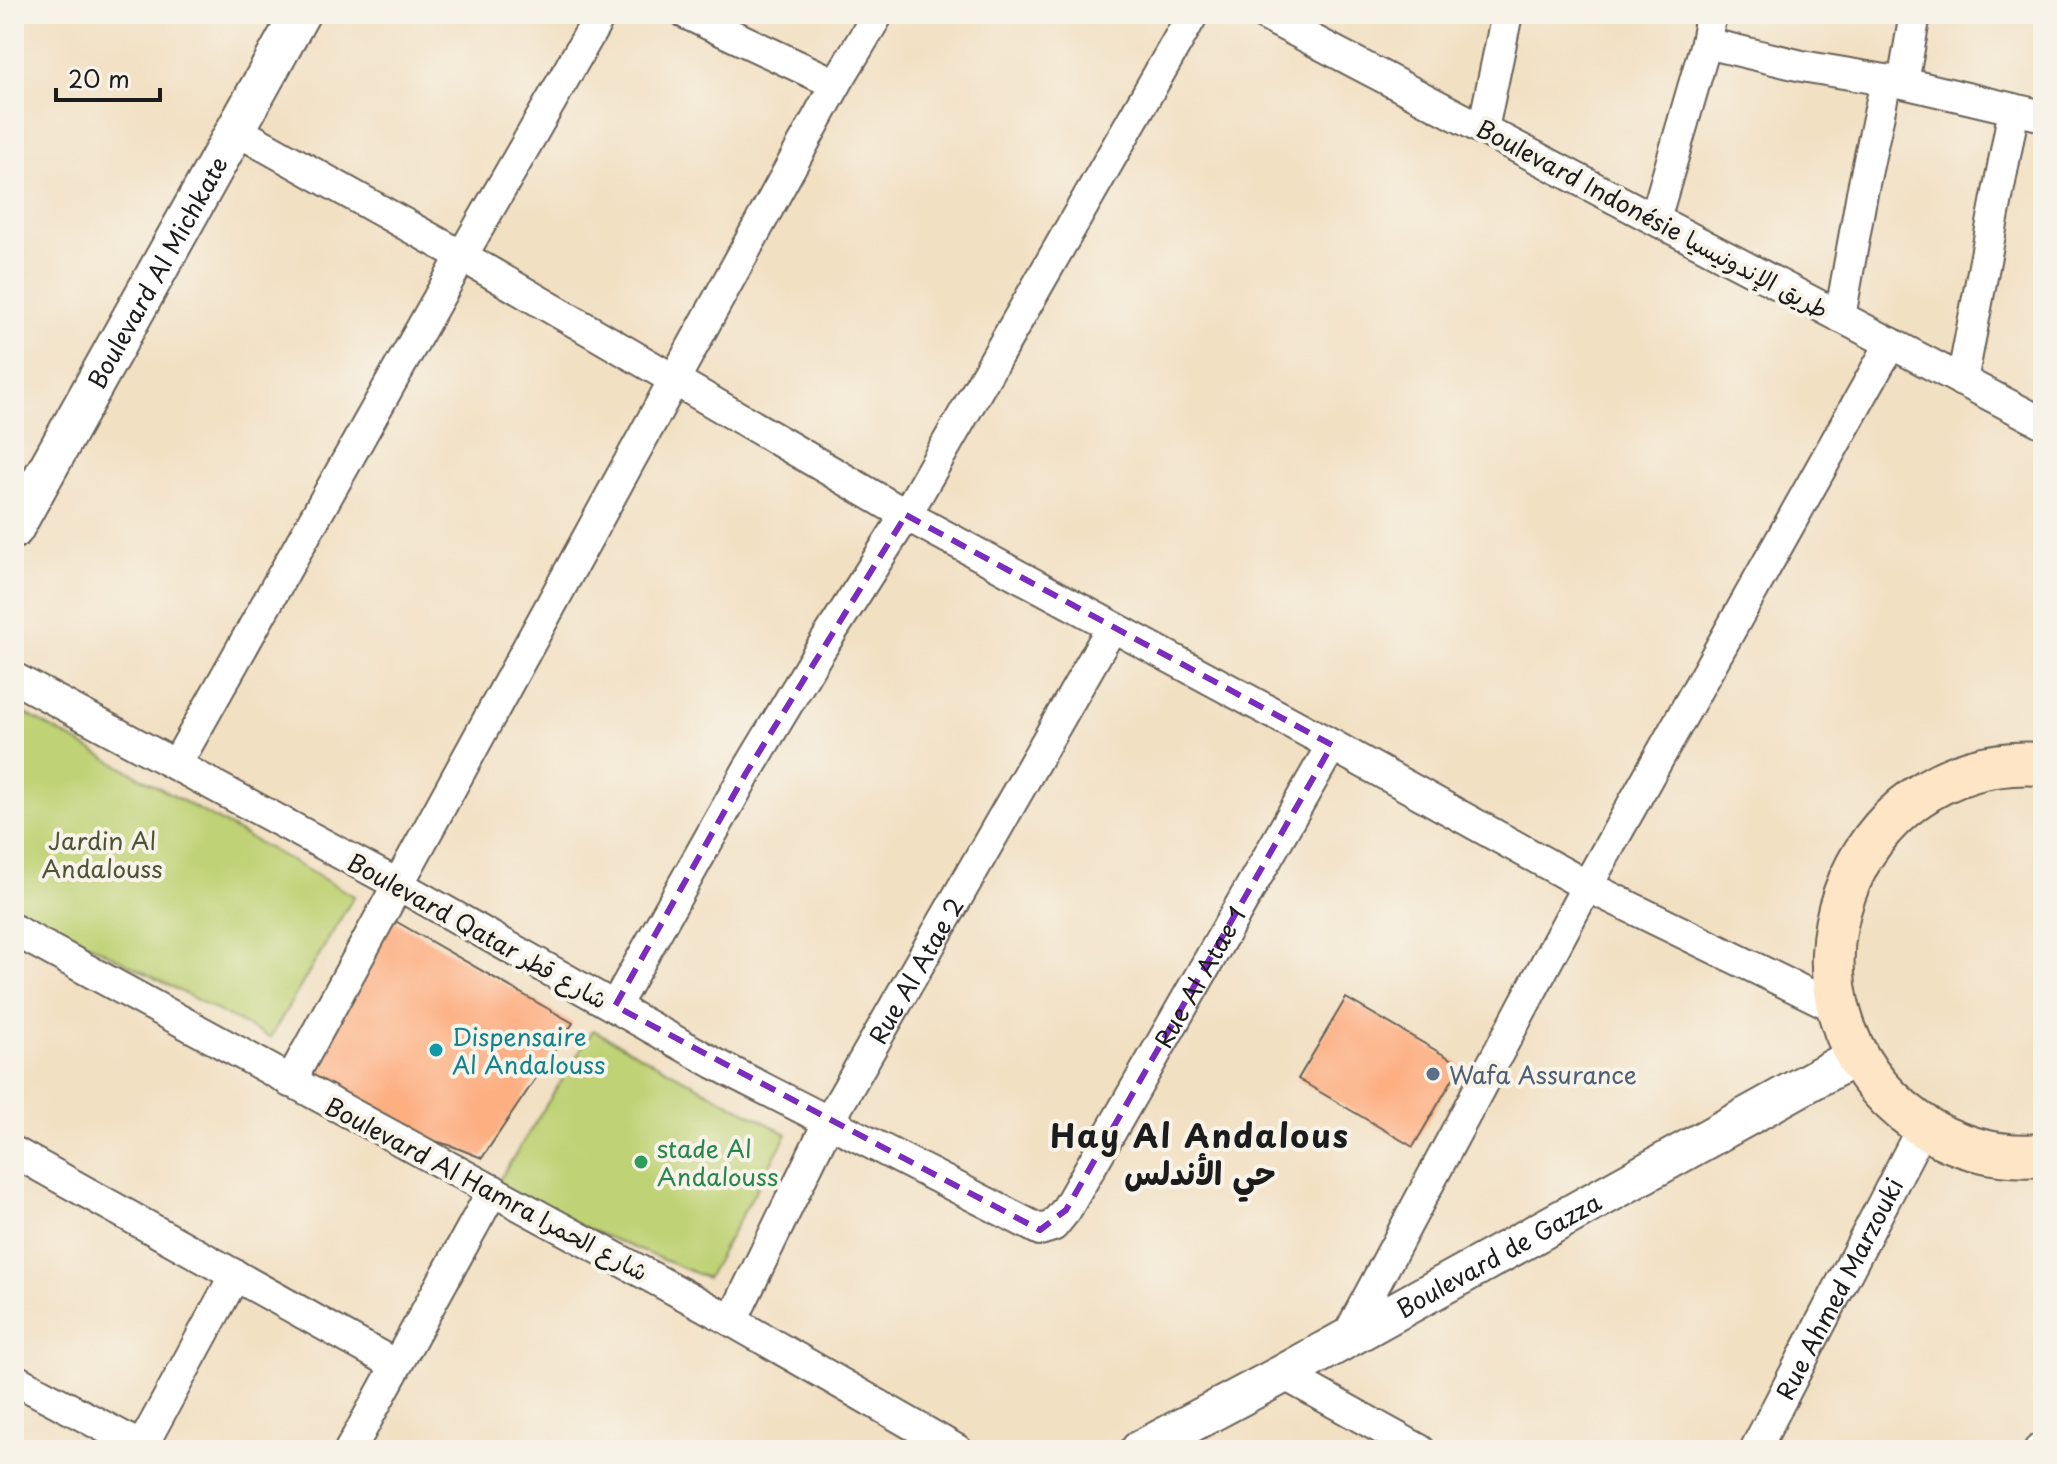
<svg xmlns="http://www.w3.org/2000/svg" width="2057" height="1464" viewBox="0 0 2057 1464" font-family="'Playpen Sans','Playpen Sans Arabic',sans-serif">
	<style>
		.green { fill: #bfd275; stroke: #6e7748; stroke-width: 2 }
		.building { fill: #fdaf82 }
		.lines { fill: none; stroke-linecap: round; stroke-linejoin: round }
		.minor-casing { stroke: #676156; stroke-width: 34 }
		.tertiary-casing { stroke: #676156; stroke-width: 42 }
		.secondary-casing { stroke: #676156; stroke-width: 46 }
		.minor { stroke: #fff; stroke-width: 30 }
		.tertiary { stroke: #fff; stroke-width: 38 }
		.secondary { stroke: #fee5c5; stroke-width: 42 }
		.marked { fill: none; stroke: #7b2cbf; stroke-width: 6; stroke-dasharray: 16 10; stroke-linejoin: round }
		.culture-dot { fill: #0f9aa8; stroke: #f7f3e8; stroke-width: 3 }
		.service-dot { fill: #5c6f8a; stroke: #f7f3e8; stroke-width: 3 }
		.leisure-dot { fill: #2e9e5b; stroke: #f7f3e8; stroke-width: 3 }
		.labels { text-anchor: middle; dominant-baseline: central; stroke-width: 8; stroke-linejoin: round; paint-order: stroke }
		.street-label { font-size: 24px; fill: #1c1c1c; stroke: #f7f3e8 }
		.park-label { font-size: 24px; fill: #4d5337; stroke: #f7f3e8 }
		.culture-label { font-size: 24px; fill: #0d838f; stroke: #f7f3e8; text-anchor: start }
		.service-label { font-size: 24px; fill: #4e5e75; stroke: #f7f3e8; text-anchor: start }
		.leisure-label { font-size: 24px; fill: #27864d; stroke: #f7f3e8; text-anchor: start }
		.district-label { font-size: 32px; font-weight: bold; letter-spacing: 2px; fill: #1c1c1c; stroke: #f7f3e8 }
	</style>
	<rect width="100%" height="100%" fill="#f7f3e8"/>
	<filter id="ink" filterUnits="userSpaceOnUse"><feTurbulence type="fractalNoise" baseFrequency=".0125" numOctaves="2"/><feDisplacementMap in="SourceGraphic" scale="16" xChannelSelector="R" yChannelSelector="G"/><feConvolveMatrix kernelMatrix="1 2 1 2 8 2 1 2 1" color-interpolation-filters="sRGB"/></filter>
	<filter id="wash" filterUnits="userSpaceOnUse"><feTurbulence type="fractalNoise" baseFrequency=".006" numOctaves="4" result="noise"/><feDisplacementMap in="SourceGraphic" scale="32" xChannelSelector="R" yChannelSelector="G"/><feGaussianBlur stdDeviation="1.8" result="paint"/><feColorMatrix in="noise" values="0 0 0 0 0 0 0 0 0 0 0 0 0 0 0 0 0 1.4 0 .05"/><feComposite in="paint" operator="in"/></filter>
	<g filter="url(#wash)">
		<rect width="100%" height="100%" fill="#f2e0c3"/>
		<path class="green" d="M14,707L354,896L270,1038L14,905Z
			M593,1030L787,1134L707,1278L493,1190Z"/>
		<g id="blocks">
			<path class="building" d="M390,918L573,1023L482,1158L452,1146L408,1133L301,1077Z
				M1346,998L1461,1065L1413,1147L1298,1079Z"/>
		</g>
	</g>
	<g filter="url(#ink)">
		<use href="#blocks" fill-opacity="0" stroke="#676156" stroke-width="2"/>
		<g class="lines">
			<g class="minor-casing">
				<g id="minor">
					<path d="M687,14L836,84"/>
					<path d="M1263,14L2043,423"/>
					<path d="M1706,43L1802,66L1903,83L2043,116"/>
					<path d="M1903,83L1915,14"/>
					<path d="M1483,129L1507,14"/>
					<path d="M236,130L462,256L906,515L1332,745L1587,886L1837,1008"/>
					<path d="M1655,219L1706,43L1711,14"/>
					<path d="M1840,317L1862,193L1886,81"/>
					<path d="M1962,381L2014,109"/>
					<path id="s1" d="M14,678L397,884L714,1063L1040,1230L1053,1226L1066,1210L1332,745"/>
					<path d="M176,765L462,256L601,14"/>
					<path d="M14,930L732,1321L957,1450"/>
					<path d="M615,1006L746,773L818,653L906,515L1193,14"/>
					<path d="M290,1082L836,84L878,14"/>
					<path d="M14,1152L396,1365"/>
					<path id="s2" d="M732,1321L828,1123L1112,627"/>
					<path d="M1347,1337L1587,886L1891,343"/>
					<path d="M1283,1374L1420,1450"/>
					<path d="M14,1379L142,1447"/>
					<path d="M140,1450L235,1275"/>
					<path d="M350,1450L493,1190"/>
					<path id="s3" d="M1755,1450L1923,1126"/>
					<path d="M2039,1450L2043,1447"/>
				</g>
			</g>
			<g class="tertiary-casing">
				<g id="tertiary">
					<path id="s4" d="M14,529L300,14"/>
					<path id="s5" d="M1140,1450L1283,1374L1856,1056"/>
				</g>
			</g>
			<g class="secondary-casing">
				<path id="secondary" d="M2043,764C1844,750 1755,1005 1916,1121C1951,1147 1999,1159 2043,1155"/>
			</g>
			<use href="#minor" class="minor"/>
			<use href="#tertiary" class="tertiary"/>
			<use href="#secondary" class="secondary"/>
		</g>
	</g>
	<path class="marked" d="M906,515L1332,745L1066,1210L1040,1230L615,1006L746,773Z"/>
	<circle class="culture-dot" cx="436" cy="1050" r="8"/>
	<circle class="service-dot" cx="1433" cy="1074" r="8"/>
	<circle class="leisure-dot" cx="641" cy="1162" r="8"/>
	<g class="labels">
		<g class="street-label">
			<text transform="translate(1653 218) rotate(28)">Boulevard Indonésie طريق الإندونيسيا</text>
			<text stroke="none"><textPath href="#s4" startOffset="294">Boulevard Al Michkate</textPath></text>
			<text transform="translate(478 930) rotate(29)">Boulevard Qatar شارع قطر</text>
			<text stroke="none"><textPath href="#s2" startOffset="396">Rue Al Atae 2</textPath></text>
			<text stroke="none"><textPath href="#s1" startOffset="1468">Rue Al Atae 1</textPath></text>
			<text transform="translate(487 1188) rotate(28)">Boulevard Al Hamra شارع الحمرا</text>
			<text stroke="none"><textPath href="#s5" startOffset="408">Boulevard de Gazza</textPath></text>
			<text stroke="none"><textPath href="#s3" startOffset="182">Rue Ahmed Marzouki</textPath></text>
		</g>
		<g class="park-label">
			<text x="102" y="840">Jardin Al<tspan x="102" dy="28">Andalouss</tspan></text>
		</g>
		<g class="culture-label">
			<text x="452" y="1036">Dispensaire<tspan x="452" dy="28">Al Andalouss</tspan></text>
		</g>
		<g class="service-label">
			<text x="1449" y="1074">Wafa Assurance</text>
		</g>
		<g class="leisure-label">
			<text x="657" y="1148">stade Al<tspan x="657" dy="28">Andalouss</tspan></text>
		</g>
		<g class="district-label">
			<text x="1200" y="1135">Hay Al Andalous<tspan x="1200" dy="37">حي الأندلس</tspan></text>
		</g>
	</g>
	<rect width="2057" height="1464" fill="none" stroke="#f7f3e8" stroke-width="48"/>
	<path d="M56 88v12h104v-12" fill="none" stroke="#1c1c1c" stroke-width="4"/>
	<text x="68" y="88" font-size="24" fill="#1c1c1c" stroke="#f7f3e8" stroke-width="6" paint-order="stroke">20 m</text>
</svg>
